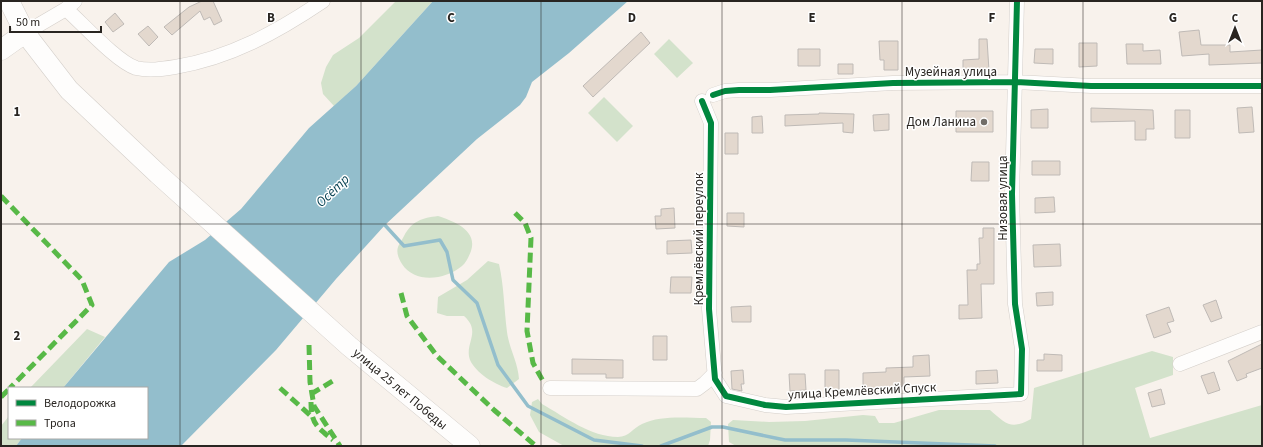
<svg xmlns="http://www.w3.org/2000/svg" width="1263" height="447" viewBox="0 0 1263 447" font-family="'Source Sans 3',sans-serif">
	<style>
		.green { fill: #d3e2cb }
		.water { fill: #93becc }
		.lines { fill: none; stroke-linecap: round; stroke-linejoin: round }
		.stream { stroke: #93becc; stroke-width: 3.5 }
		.building { fill: #e3d8ce; stroke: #bfbab6 }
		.street-casing { stroke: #d4cfca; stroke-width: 15 }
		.secondary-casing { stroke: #d4cfca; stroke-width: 21 }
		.street { stroke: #fefdfc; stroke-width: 14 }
		.secondary { stroke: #fefdfc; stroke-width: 20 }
		.quiet { stroke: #58b947; stroke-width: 5; stroke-dasharray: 10 5; stroke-linecap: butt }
		.cycleway-casing { stroke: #fff; stroke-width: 8 }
		.cycleway { stroke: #00873e; stroke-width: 6 }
		.grid { fill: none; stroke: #292521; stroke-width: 1; stroke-opacity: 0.55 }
		.poi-dot { fill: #716d68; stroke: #fff; stroke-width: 1.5 }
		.labels { text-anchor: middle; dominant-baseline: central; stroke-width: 3; stroke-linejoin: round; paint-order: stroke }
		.street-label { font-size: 13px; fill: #292521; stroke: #fff }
		.poi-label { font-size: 13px; fill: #292521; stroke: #fff; text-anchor: end }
		.water-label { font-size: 14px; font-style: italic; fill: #023e4f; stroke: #fff }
		.grid-label { font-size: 13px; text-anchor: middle; font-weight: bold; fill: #292521; stroke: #fff; stroke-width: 3; stroke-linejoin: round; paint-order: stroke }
	</style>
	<rect width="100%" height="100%" fill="#f8f2ec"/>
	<path class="green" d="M396,1H433L356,86L334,106L323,94L321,83L326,67L333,55L359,38Z
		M669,39L693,63L677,78L654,54Z
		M604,97L633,126L617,142L588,113Z
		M438,216C453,221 478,230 471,251C469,256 466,263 462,266C445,280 415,284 402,264C399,259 396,253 398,247C399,244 402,240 404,236C412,221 422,218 438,216Z
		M488,261L499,264C504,286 504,309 507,332C509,348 518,362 519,379L507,388C494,384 476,373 470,360C464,343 482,332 464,316H447L437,313L438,297L467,280Z
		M87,329L105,337L63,388H30Z
		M1152,351L1173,357V375L1135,388L1150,438L1262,405V446H736L729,442L728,424L733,420L769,422L805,421L863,415L875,416L879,423H894L939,410H990C1006,424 1011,430 1031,419L1034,388Z
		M538,399L542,404C565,417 591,437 618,437C629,437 633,428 642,424C661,415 685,418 706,418L711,422L710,440L708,446H564L539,432L530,415L532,402Z
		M9,416V438H22L16,446H1V426Z"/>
	<path class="water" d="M433,1H628L569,53L532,82L526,97L520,105L477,139L385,225L336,279L276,350L181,446H16L22,438H147V388H63L169,262L205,240L241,209L309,128L356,86Z"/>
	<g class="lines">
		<path class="stream" d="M383,223L404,246L440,240L447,252L453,280L477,303L498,365L528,406L594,440L642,446
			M661,446L712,427H723L785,440H846L995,446"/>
	</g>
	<path class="building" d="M202,1H213L222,21L214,25L210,17L204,20L200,11L172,35L164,27L189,7Z
		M115,13L124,24L113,32L105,22Z
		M148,26L158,37L149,46L138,34Z
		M1199,30L1201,45H1230V52L1262,50V63L1209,65V54L1182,56L1179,32Z
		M641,32L650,43L593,97L583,86Z
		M979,39H987L989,71L963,72V60L979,59Z
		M879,41H898V70H884V60H880Z
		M1079,43H1097V66L1079,67Z
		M1126,44H1143V51L1160,50L1161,64H1127Z
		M798,49H820V66H798Z
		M1035,49H1053V64L1034,63Z
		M838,64H853V74H838Z
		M1252,107L1254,132L1239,133L1237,108Z
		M1091,108L1153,110L1154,129H1146V140H1135V121L1091,122Z
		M1048,109V128H1031V110Z
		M1175,110H1190V138H1175Z
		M956,111H993V132H956Z
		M819,113L854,114L853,133L843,132V123L785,126V115L819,114Z
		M889,114V130L874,131L873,115Z
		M762,116L763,133H752V117Z
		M725,133H738V154H725Z
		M1032,161H1060V175H1032Z
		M972,162H989V181H971Z
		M1054,197L1055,212L1035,213V198Z
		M674,208L675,228L656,229L655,216H661V209Z
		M727,213H744V227L727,226Z
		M983,228H994V284H981L982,318L959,319V305H968L967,270H977V264H980L979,238H983Z
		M691,240L692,253L667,254V241Z
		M1060,244L1061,266L1034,267L1033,245Z
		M671,277H692L691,293H670Z
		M1053,292V305L1037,306L1036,293Z
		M1216,300L1222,318L1211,322L1203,305Z
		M751,306V322H732L731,307Z
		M1169,307L1174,321L1167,323L1171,332L1154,338L1146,315Z
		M653,336H667V360H653Z
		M1262,344V368L1246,374L1247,377L1237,381L1228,361Z
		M1044,354L1062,355V371H1037V360H1044Z
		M929,355L930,376L904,377V386L863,391V373L886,372V368L913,367V356Z
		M572,359L623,360V378H606V374H572Z
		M743,370L744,384H741L742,391L732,389L731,371Z
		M825,370H839V390H825Z
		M997,370L998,383L976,384V371Z
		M1214,372L1220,390L1208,394L1201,376Z
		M789,374H805L806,390L790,391Z
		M1161,389L1165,404L1152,407L1148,393Z"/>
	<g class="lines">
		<g class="street-casing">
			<path id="street" d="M66,9C82,23 117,62 136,68C149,71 162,69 175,67C230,58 277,32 323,1
				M25,33L66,9L75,1
				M713,95L725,91L739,90H770L893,83L1016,82L1091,86H1262
				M702,101L711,123L709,309L715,379L726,396L765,405L786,407L1021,394L1022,349L1015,304L1012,194L1017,1
				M1180,364L1262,332
				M550,388L697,389L705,383L715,373"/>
		</g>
		<g class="secondary-casing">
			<path id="secondary" d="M9,1L25,33L69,90L158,174L349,346L470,446
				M1,50L25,33"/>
		</g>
		<use href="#street" class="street"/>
		<use href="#secondary" class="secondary"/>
		<path class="quiet" d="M1,196L82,280L92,305L10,388
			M515,213L525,223L531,238L527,331L533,363L543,381
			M401,293L407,316L437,356L494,410L536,446
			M309,345L310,382L314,406L340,446
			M280,388L311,416
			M311,394L336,379
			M1,397L9,389
			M311,402C311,424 317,427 333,440"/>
		<g class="cycleway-casing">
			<path id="cycleway" d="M713,95L725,91L739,90H770L893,83L1016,82L1091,86H1262
				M702,101L711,123L709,309L715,379L726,396L765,405L786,407L1021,394L1022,349L1015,304L1012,194L1017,1"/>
		</g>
		<use href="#cycleway" class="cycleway"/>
	</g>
	<path class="grid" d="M180,1V446M361,1V446M541,1V446M722,1V446M902,1V446M1083,1V446M1,224H1262"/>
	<circle class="poi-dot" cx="984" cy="122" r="4"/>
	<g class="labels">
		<g class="street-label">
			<text x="951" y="72">Музейная улица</text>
			<text transform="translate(1003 198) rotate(-90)">Низовая улица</text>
			<text transform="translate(699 239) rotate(-90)">Кремлёвский переулок</text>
			<text transform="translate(400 389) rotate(40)">улица 25 лет Победы</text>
			<text transform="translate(862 391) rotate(-3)">улица Кремлёвский Спуск</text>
		</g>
		<g class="poi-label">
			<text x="976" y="122">Дом Ланина</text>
		</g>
		<g class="water-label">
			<text transform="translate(333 191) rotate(-44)">Осётр</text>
		</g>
	</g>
	<g class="grid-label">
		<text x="271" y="22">B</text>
		<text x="451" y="22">C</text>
		<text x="632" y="22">D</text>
		<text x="812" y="22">E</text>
		<text x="992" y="22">F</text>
		<text x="1173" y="22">G</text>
		<text x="17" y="116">1</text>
		<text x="17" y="340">2</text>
	</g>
	<rect width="1263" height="447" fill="none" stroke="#292521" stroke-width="4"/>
	<rect x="8" y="387" width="140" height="52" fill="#ffffff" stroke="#a9a8a6"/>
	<rect x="16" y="400" width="20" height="6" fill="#00873e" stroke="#a9a8a6"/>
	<text x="44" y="407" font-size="12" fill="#292521">Велодорожка</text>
	<rect x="16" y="420" width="20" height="6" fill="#58b947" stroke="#a9a8a6"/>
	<text x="44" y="427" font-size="12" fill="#292521">Тропа</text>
	<g transform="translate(1235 28)" stroke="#ffffff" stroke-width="3" paint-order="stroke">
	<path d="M0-3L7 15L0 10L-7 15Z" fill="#292521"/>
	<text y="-6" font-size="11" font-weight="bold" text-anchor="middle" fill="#292521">С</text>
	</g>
	<path d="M10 26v6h91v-6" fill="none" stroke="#292521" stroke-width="2"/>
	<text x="16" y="26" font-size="12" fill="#292521" stroke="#ffffff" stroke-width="3" paint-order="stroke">50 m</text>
</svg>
